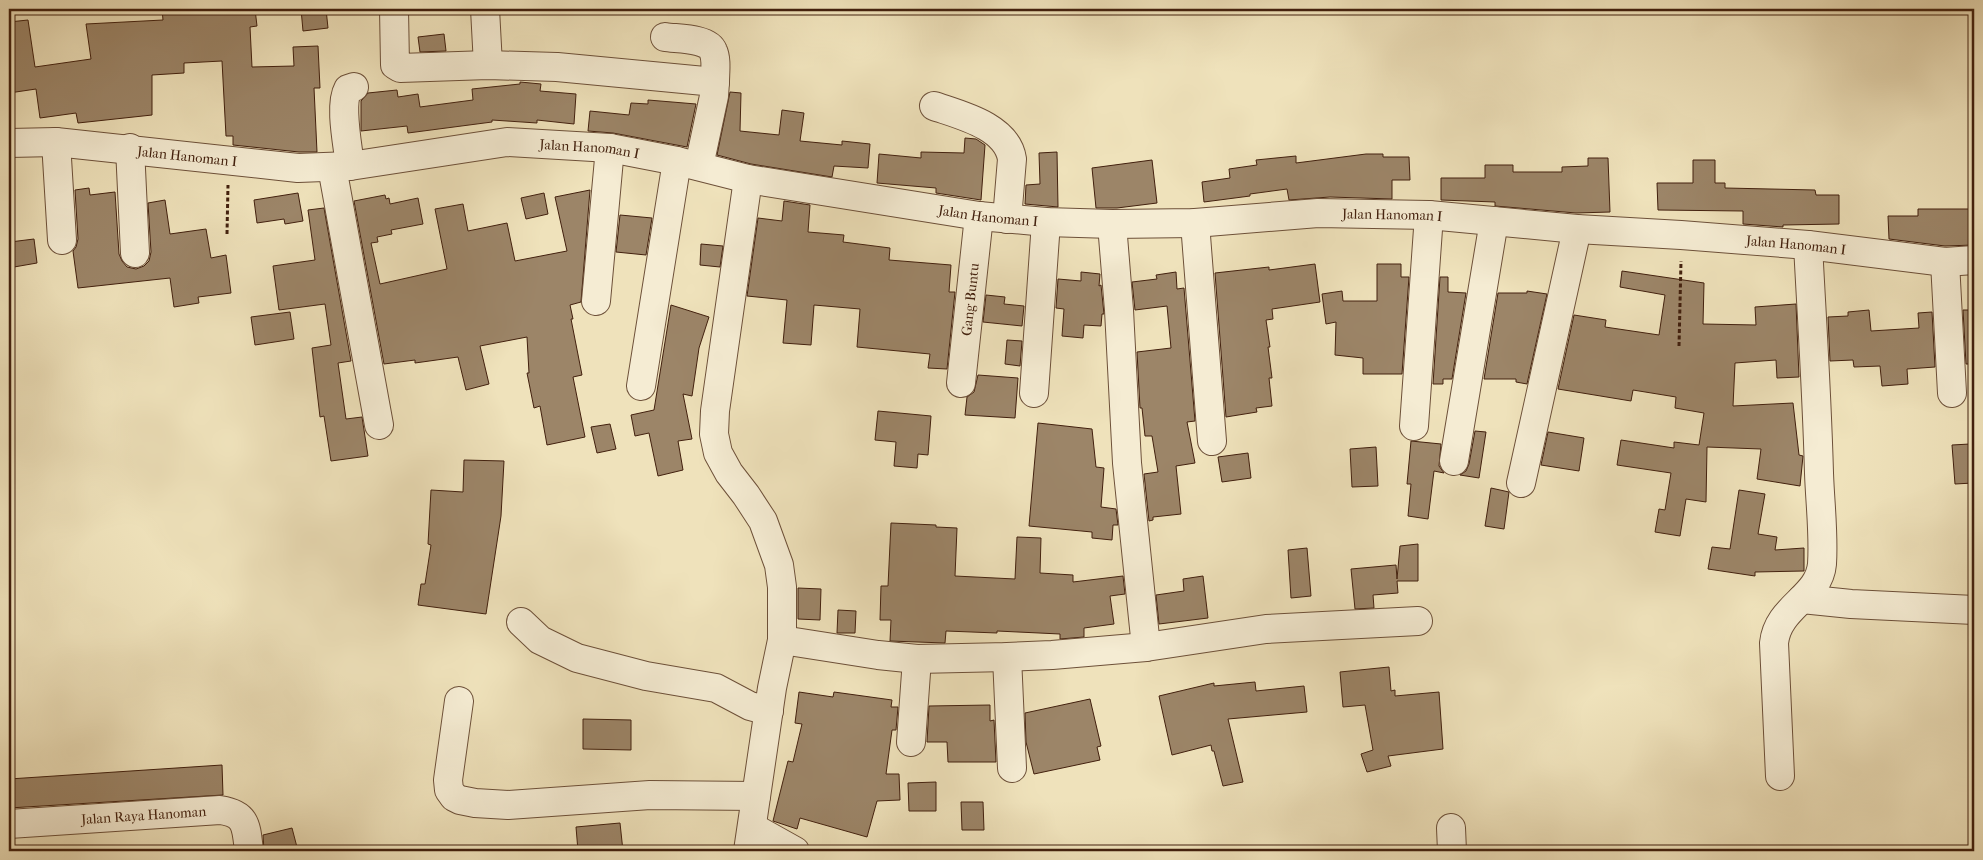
<svg xmlns="http://www.w3.org/2000/svg" width="1983" height="860" viewBox="0 0 1983 860" font-family="'IM FELL French Canon',serif">
	<style>
		.building { fill: #9c8568; stroke: #42200e }
		.lines { fill: none; stroke-linecap: round; stroke-linejoin: round }
		.minor-casing { stroke: #6d5039; stroke-width: 30 }
		.path { stroke: #42200e; stroke-width: 3; stroke-dasharray: 4 2.5; stroke-linecap: butt }
		.minor { stroke: #f5ecd3; stroke-width: 28 }
		.labels { text-anchor: middle; dominant-baseline: central; stroke-width: 5; stroke-linejoin: round; paint-order: stroke }
		.street-label { font-size: 14px; fill: #42200e; stroke: #f5ecd3 }
	</style>
	<rect width="100%" height="100%" fill="#efe2bb"/>
	<filter id="stains"><feTurbulence type="fractalNoise" baseFrequency=".004" numOctaves="4"/><feColorMatrix values="0 0 0 0 .2 0 0 0 0 .09 0 0 0 0 .02 0 0 0 .5 -.17"/></filter>
	<radialGradient id="worn" r=".72"><stop offset=".6" stop-color="#630" stop-opacity="0"/><stop offset="1" stop-color="#630" stop-opacity=".3"/></radialGradient>
	<path class="building" d="M162,9H255L257,26L250,27L252,67L294,66L293,47L318,46L320,88H314L317,152H299L233,145V136H226L222,61L184,63V73L152,75V115L78,123L76,113L40,118L36,89L9,93V22L28,20L35,67L91,59L86,24L163,20Z
		M301,9H326L328,28L303,31Z
		M444,34L446,51L420,52L418,37Z
		M520,82L541,84L540,91L576,94L574,124L537,120V123L492,120V122L408,133L407,126L361,131V101L368,93L397,90L398,97L418,94L420,107L473,100L472,89L520,84Z
		M730,92L741,93L740,131L779,135L782,110L804,113L800,141L842,145V141L870,144L868,168L834,166L832,177L751,164L717,155Z
		M648,100L696,104L687,147L613,133L588,131L590,111L629,115L631,103L648,104Z
		M965,138L976,139L985,145L981,200L936,193V188L877,183L879,154L921,158V152L964,153Z
		M1057,152L1058,207L1025,204L1026,185L1040,184L1039,153Z
		M1366,154H1383V157H1409L1410,180H1392V199L1330,197L1289,200L1287,189L1250,194V196L1204,202L1202,182L1230,178L1229,169L1257,165L1256,160L1296,156V163Z
		M1588,158H1608L1610,212L1576,213L1495,206V202L1441,200V178H1485V165H1513V172H1562V167L1588,166Z
		M1152,160L1157,203L1117,208H1096L1092,168Z
		M1693,160H1715V183H1725V188L1815,190L1816,195H1839V224L1783,225V227L1743,224V211L1658,210L1657,183H1693Z
		M89,188L90,195L115,192L119,254L122,261L127,267L136,269L144,266L149,261L151,252L148,203L165,200L170,234L206,229L211,258L226,255L231,293L198,297L199,303L174,307L170,278L78,288L73,251L76,247L78,239L75,190Z
		M590,190L581,302L570,305L573,319H571L582,375L573,377L585,437L547,445L540,406L534,408L527,373H529L527,337L480,346L489,384L466,390L458,357L415,363V360L384,364L354,201L385,195L386,199L389,198L390,204L418,198L423,224L391,230L392,234L377,237L378,242L371,243L380,284L447,269L435,209L463,204L468,231L507,223L515,261L567,251L555,197Z
		M298,193L303,221L285,224L284,219L257,223L254,200Z
		M544,193L548,214L526,219L521,198Z
		M784,201L810,205L808,232L844,235L843,242L890,248L889,260L951,265L949,292H955L947,369L928,368L930,354L857,347L860,309L814,305L811,345L783,343L787,300L747,296L758,218L782,221Z
		M324,208L351,361L338,363L346,419L362,417L368,456L331,461L324,416L320,417L312,348L331,345L325,304L279,310L273,266L315,260L308,210Z
		M1918,209H1974V245L1945,246L1889,239L1888,216H1918Z
		M620,215L652,218L646,255L616,252Z
		M34,239L37,263L14,267L10,242Z
		M701,244L723,246L720,267L700,265Z
		M1315,264L1320,302L1272,309L1273,319L1266,320L1270,347H1268L1272,378H1269L1272,406L1256,408L1257,412L1226,417L1215,273L1269,267V270Z
		M1377,264H1401V277H1409L1402,374H1363V358L1335,355L1336,322L1326,324L1322,294L1342,291L1343,301H1377Z
		M1622,271L1704,283L1703,324L1756,325L1755,307L1796,304L1799,377L1777,378L1776,360L1735,363L1733,406L1793,403L1799,455L1803,456L1800,486L1757,479L1761,449L1707,447L1706,502L1686,499L1680,536L1655,532L1659,509L1665,510L1671,473L1617,465L1621,440L1674,448V442L1699,445L1704,413L1675,408L1676,397L1633,390L1631,401L1558,389L1574,315L1606,320L1605,327L1659,335L1665,295L1620,287Z
		M1081,272L1100,274L1099,286L1101,285L1104,314H1102L1101,326L1084,325L1083,338L1062,336L1064,309L1056,308L1058,279L1081,281Z
		M1176,272L1177,289L1184,288L1195,421L1187,422L1195,463L1176,466L1181,514L1153,517V520L1149,521L1144,474L1158,472L1152,436H1145L1142,408H1140L1137,352L1171,348L1167,306L1135,310L1132,282L1157,279L1156,275Z
		M1440,277H1448V292L1466,293L1452,379H1443V384H1433Z
		M1527,291L1547,294L1527,384L1516,382V379H1484L1498,293H1527Z
		M986,295L1005,297L1004,304L1024,306L1022,326L983,322Z
		M671,305L709,317L699,348L692,396L683,394L692,439L678,441L683,470L658,476L649,433L635,436L631,415L654,410Z
		M1869,310L1871,331L1919,328L1918,313L1932,312L1935,367L1907,369L1908,384L1882,386L1880,366L1854,367L1853,360L1830,361L1828,317L1848,316V312Z
		M1963,310H1974V364H1966Z
		M290,312L294,339L255,345L251,317Z
		M1007,340L1022,341L1020,366L1005,364Z
		M978,375L1018,378L1015,418L965,415L967,397L974,392Z
		M878,411L931,416L928,455L918,454L917,468L894,466L896,442L875,440Z
		M1038,423L1092,429L1096,467L1104,468L1101,507L1116,509L1118,525H1113L1112,540L1092,538V532L1029,526Z
		M610,424L616,449L597,453L591,427Z
		M1475,431L1486,432L1479,478L1460,475L1466,471L1469,464Z
		M1548,432L1584,438L1579,471L1541,465Z
		M1411,441L1441,444L1439,466L1444,473L1434,471L1428,519L1408,516L1411,484H1407Z
		M1970,444L1973,483L1955,484L1952,445Z
		M1376,447L1378,486L1352,487L1350,449Z
		M1248,453L1251,478L1222,482L1218,457Z
		M464,460L504,461L501,516L486,614L418,605L421,584H425L431,545L428,544L431,490L463,492Z
		M1491,488L1509,492L1504,529L1485,526Z
		M1739,490L1765,494L1758,534L1777,537L1775,550L1804,548V571L1755,572V576L1708,569L1712,547L1730,549Z
		M891,523L936,525V527L957,528L955,576L1015,579L1017,537L1041,538L1040,573L1073,575V582L1123,576L1125,594L1110,596L1114,624L1084,628V637L1060,639V634L997,631V633L946,631L945,643L890,641L891,620H880L881,586H888Z
		M1418,544V581H1397L1398,593L1373,595L1374,608L1355,609L1351,569L1396,565L1397,579L1400,546Z
		M1307,548L1311,596L1291,598L1288,550Z
		M1203,576L1208,618L1159,624L1156,595L1184,591L1183,579Z
		M798,588L821,589L820,620L798,619Z
		M838,610L856,611L855,633H837Z
		M1389,667L1391,691L1395,690V696L1439,692L1443,749L1388,756L1391,766L1367,772L1361,754L1373,750L1365,705L1343,707L1340,672Z
		M1255,682L1256,691L1304,686L1307,712L1228,719L1243,782L1223,786L1214,751H1212L1211,745L1172,755L1159,696L1214,683V686Z
		M799,692L833,697L834,692L892,700L891,707H898L896,730H892L886,774H899L900,800L877,801L867,837L800,818L797,829L773,821L788,761L793,762L802,724L795,723Z
		M1090,699L1101,746L1097,747L1100,760L1034,774L1026,742L1025,713Z
		M990,705V721L994,720L996,762H948L947,742H927L929,706Z
		M583,719L631,720V750L583,749Z
		M222,765L223,795L9,808V779Z
		M936,782V811H909L908,783Z
		M961,802H983L984,830H962Z
		M620,823L623,851H578L576,827Z
		M292,828L298,851H264L263,835Z"/>
	<g class="lines">
		<g class="minor-casing">
			<g id="minor">
				<path d="M394,9L395,65L400,68L488,65L557,67L715,82L714,96L699,166"/>
				<path d="M485,9L488,65"/>
				<path d="M665,37C677,39 708,38 713,51C717,59 715,73 715,82"/>
				<path d="M934,106C960,115 1007,126 1012,159L1007,219"/>
				<path d="M56,142L62,240"/>
				<path id="s1" d="M9,143L56,142L298,168L350,166L507,142L610,148L677,161L748,179L979,216L1046,222L1112,224L1195,223L1318,213L1429,215L1577,229L1681,235L1808,245L1945,262L1974,260"/>
				<path d="M130,148L135,253"/>
				<path d="M350,166C348,146 339,105 348,89L354,87"/>
				<path d="M332,167L379,425"/>
				<path d="M748,179L715,411L714,434L718,453L729,473L746,495L763,521L779,565L782,587V640L772,688L748,851"/>
				<path d="M1195,223L1212,441"/>
				<path d="M1112,224L1119,310L1127,463L1146,647"/>
				<path d="M1945,262L1952,393"/>
				<path d="M596,301L610,148"/>
				<path id="s2" d="M961,383L979,216"/>
				<path d="M641,386L677,161"/>
				<path d="M1034,393L1046,222"/>
				<path d="M1414,426L1429,215"/>
				<path d="M1454,461L1494,221"/>
				<path d="M1521,483L1577,229"/>
				<path d="M1802,599L1851,604L1974,610"/>
				<path d="M521,622L540,640L577,658L646,676L716,688L750,706L769,711"/>
				<path d="M782,640L878,655L917,659L1007,657L1052,655L1146,647L1266,629L1418,621"/>
				<path d="M1007,657L1012,768"/>
				<path d="M459,701L448,780L449,790L454,797L460,800L475,803L508,805L650,795L756,796"/>
				<path d="M911,742L917,659"/>
				<path d="M1780,776L1774,643C1778,606 1819,598 1822,564C1824,534 1820,503 1819,473C1817,397 1812,321 1808,245"/>
				<path id="s3" d="M9,824L220,810C247,814 246,826 249,851"/>
				<path d="M752,827L795,851"/>
				<path d="M1451,828L1452,851"/>
			</g>
		</g>
		<path class="path" d="M227,234L228,185
			M1679,346L1681,261"/>
		<use href="#minor" class="minor"/>
	</g>
	<g class="labels">
		<g class="street-label">
			<text stroke="none"><textPath href="#s1" startOffset="584">Jalan Hanoman I</textPath></text>
			<text stroke="none"><textPath href="#s1" startOffset="179">Jalan Hanoman I</textPath></text>
			<text stroke="none"><textPath href="#s1" startOffset="989">Jalan Hanoman I</textPath></text>
			<text stroke="none"><textPath href="#s1" startOffset="1394">Jalan Hanoman I</textPath></text>
			<text stroke="none"><textPath href="#s1" startOffset="1799">Jalan Hanoman I</textPath></text>
			<text stroke="none"><textPath href="#s2" startOffset="84">Gang Buntu</textPath></text>
			<text stroke="none"><textPath href="#s3" startOffset="135">Jalan Raya Hanoman</textPath></text>
		</g>
	</g>
	<rect width="1983" height="860" fill="none" stroke="#efe2bb" stroke-width="30"/>
	<rect x="10" y="10" width="1963" height="840" fill="none" stroke="#42200e" stroke-width="2.5"/>
	<rect x="15" y="15" width="1953" height="830" fill="none" stroke="#42200e"/>
	<rect width="100%" height="100%" filter="url(#stains)"/>
	<rect width="100%" height="100%" fill="url(#worn)"/>
</svg>
